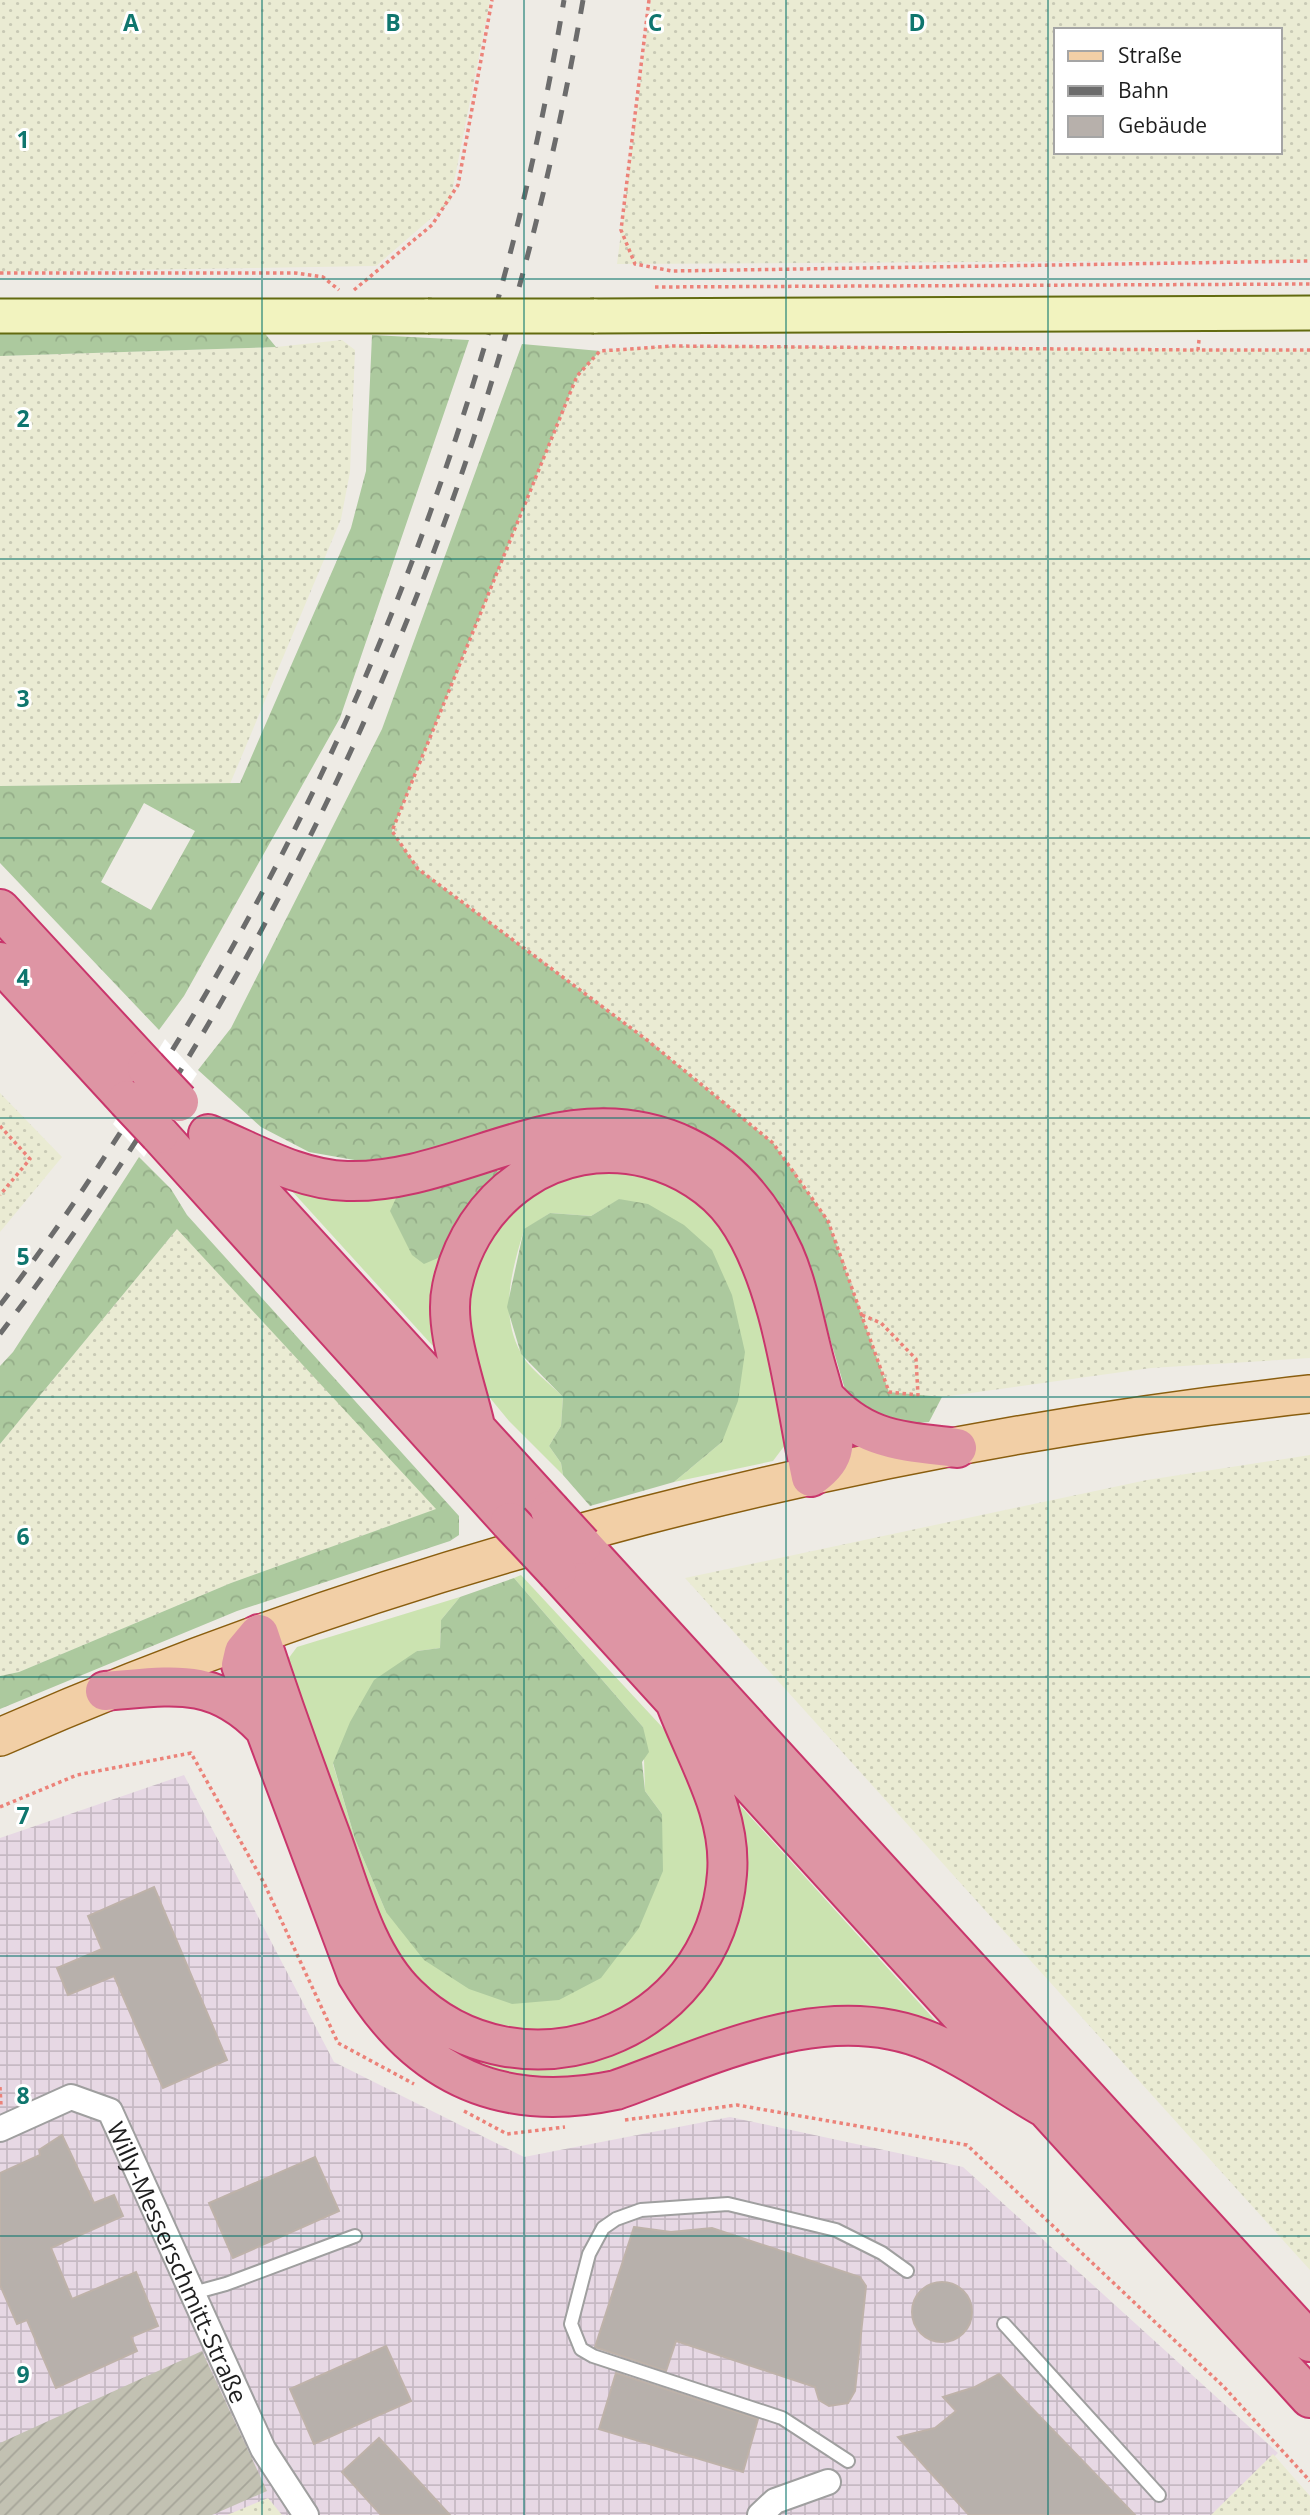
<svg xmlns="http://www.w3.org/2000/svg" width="1310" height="2515" viewBox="0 0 1310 2515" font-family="'Open Sans',sans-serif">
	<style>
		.industrial { fill: url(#industrial-grid) }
		.construction { fill: url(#construction-furrows) }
		.farmland { fill: url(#farmland-dots); fill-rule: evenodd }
		.grass { fill: #cbe3b0 }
		.forest { fill: url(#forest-crowns); fill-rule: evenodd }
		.pier { fill: #fff }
		.building { fill: #b7b0ab; stroke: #beb2a9; stroke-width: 2 }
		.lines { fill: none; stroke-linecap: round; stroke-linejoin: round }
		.lane-casing { stroke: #9f9f9f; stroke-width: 16 }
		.street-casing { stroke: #9f9f9f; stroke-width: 28 }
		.secondary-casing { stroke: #636b10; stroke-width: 37 }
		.primary-casing { stroke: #8a5e0f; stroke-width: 40 }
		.highway-casing { stroke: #c9366c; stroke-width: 42 }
		.path { stroke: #ec8279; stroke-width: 3.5; stroke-dasharray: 3.5 3.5; stroke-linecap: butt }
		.lane { stroke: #fff; stroke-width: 12 }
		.street { stroke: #fff; stroke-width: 24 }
		.secondary { stroke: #f2f3bf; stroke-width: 33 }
		.primary { stroke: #f2cfa6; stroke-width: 37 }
		.highway { stroke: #de95a4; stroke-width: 38 }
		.rail { stroke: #6c6c6c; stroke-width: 5; stroke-dasharray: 14 14; stroke-linecap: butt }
		.secondary-bridge-casing { stroke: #636b10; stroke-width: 37; stroke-linecap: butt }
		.highway-bridge-casing { stroke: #c9366c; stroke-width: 42; stroke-linecap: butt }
		.secondary-bridge { stroke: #f2f3bf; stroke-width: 33 }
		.highway-bridge { stroke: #de95a4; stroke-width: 38 }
		.grid { fill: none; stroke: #0f766e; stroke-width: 2; stroke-opacity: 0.55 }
		.labels { text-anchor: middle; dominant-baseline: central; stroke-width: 6; stroke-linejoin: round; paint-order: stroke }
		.street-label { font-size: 24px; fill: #1e1e1e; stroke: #fff }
		.grid-label { font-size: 23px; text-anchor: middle; font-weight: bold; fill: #0f766e; stroke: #fff; stroke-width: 6; stroke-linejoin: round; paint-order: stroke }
	</style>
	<defs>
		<pattern id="industrial-grid" width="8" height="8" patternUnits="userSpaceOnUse" patternTransform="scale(1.75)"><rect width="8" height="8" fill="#e7d8e4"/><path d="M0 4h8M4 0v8" fill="none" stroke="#c6b9c3"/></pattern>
		<pattern id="construction-furrows" width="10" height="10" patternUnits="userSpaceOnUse" patternTransform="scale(1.75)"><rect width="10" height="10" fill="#c2c1b2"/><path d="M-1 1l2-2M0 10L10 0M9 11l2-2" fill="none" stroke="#a6a599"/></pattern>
		<pattern id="farmland-dots" width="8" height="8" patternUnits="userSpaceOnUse" patternTransform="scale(1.75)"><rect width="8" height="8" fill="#eaebd3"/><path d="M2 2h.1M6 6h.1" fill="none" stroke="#c8c9b5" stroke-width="1.8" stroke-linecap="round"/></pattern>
		<pattern id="forest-crowns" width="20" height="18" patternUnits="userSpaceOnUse" patternTransform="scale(1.75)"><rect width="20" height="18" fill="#acc99e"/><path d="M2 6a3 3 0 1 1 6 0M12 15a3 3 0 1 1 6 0" fill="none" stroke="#94ac88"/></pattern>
	</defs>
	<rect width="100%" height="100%" fill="#eeebe5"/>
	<path class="industrial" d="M184,1775L334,2062L524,2157L730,2117L963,2167L1278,2453L1214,2515H0V1838Z"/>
	<path class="construction" d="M202,2351L267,2491L212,2515H0V2443Z"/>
	<path class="farmland" d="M0,0H490L450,202L376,266L0,272Z
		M651,0H1310V260L617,264ZM1056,30H1280V152H1056Z
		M342,340L355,350L350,472L341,519L230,784L0,786V356L276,347Z
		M673,346L1310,350V1358L1151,1368L942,1397L889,1392L828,1221L647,1040L418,869L392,831L577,376L600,351Z
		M0,1093L62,1157L0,1232Z
		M177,1229L437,1509L231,1583L19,1672L0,1676V1444Z
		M1310,1455V2270L685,1578L1147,1480Z
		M1273,2454L1310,2496V2515H1211Z
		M268,2498L282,2515H227Z"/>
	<path class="grass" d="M613,1136L761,1243L617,1145L459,1231L450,1358L432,1345L271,1168L295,1179Z
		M597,1164L687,1185L750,1259L788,1441L773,1461L674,1482L722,1442L620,1199L591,1216L550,1213L524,1230C512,1270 499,1313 521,1353C529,1369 551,1384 563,1397L561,1426L549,1446L561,1463L563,1475L509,1421L481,1387L460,1293L496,1210Z
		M521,1575L663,1728L691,1768L717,1854L691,1951L636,2010L548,2036L500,2032L458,2014L421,1989L390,1954L287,1681L288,1659L297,1647L460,1597L441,1620L440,1648L417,1651L333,1764L355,1839L386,1912L662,1814L645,1791L643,1727L514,1578Z
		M728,1792L951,2038L860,2017L613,2083L520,2088L432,2056L342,1904L466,2045L678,2007Z"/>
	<path class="forest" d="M262,330L276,347L0,356V333Z
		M372,335L469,340L340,718L184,996L159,1030L0,863V786L240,783L351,528L366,471ZM144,803L195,831L151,910L101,882Z
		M522,344L600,351L577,376L392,831L418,869L647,1040L773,1143L828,1221L889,1392L942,1397L929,1422L901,1425L849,1403L809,1267L760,1182L425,1153L360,1161L309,1152L261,1127L198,1070L231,1028L382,729Z
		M139,1157L171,1189L187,1215L459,1516V1535L450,1541L237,1611L0,1709V1676L19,1672L231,1583L436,1509L177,1229L0,1444V1366L13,1352Z
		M494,1168L503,1177L438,1258L424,1264L412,1255L390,1211L397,1196Z
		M619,1199L648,1204L684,1225L712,1250L732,1295L745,1352L738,1401L722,1442L674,1482L590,1506L563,1475L561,1463L549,1446L561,1426L563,1397L521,1354L507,1307L524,1229L550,1213L591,1216Z
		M514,1578L643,1727L649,1752L642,1762L645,1791L662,1814L663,1871L639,1928L601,1978L559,2000L512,2004L469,1989L424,1960L386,1912L355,1839L333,1763L350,1722L374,1680L417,1651L440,1648L441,1620L460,1597Z"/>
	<path class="pier" d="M165,1039L197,1074L144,1157L113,1124Z"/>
	<path class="building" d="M154,1887L227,2060L163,2088L114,1976L68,1995L57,1968L102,1949L88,1916Z
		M62,2135L94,2203L114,2195L123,2216L51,2248L72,2299L136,2272L158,2326L131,2337L137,2351L56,2388L27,2320L17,2324L0,2285V2173L40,2155L39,2150Z
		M315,2157L339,2211L233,2258L209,2203Z
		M634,2227L671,2232L712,2228L860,2277L866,2286L855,2391L848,2403L829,2406L819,2400L815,2387L676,2341L666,2371L595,2347Z
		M912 2312a30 30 0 1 1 60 0a30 30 0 1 1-60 0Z
		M386,2346L411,2401L314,2444L290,2389Z
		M616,2373L758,2419L743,2472L599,2429Z
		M999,2374L1135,2515H969L898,2437L935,2428L956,2411L943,2397L975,2387Z
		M379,2438L426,2489L450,2515H381L342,2472Z"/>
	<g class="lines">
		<g class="lane-casing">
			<path id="lane" d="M193,2293L226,2284L355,2236
				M1004,2324L1159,2495
				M848,2461L782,2418L593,2356L581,2349L571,2324L589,2254L603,2228L616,2219L641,2210L728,2204L836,2230L882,2253L907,2271"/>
		</g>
		<g class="street-casing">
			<g id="street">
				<path id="s1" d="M0,2129L71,2097L110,2111L263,2449L306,2515"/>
				<path d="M760,2515L775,2501L828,2482"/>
			</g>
		</g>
		<g class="secondary-casing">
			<path id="secondary" d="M0,316H428
				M594,316L1310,313"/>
		</g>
		<g class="primary-casing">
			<path id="primary" d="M0,1737C407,1558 868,1442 1310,1394"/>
		</g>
		<g class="highway-casing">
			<path id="highway" d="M0,909L147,1068
				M0,962L127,1100
				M159,1134L510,1522
				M208,1134C252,1152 299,1180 347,1181C414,1183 478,1151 542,1136C651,1110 738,1152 784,1254C798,1286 804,1322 813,1356C818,1376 836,1430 833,1448C831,1461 821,1470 811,1477C794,1397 783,1282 735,1215C714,1186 682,1167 648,1158C555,1135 471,1196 452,1287C443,1328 466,1385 475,1426
				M214,1142L550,1510
				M823,1395C863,1441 900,1441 957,1448
				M582,1545L1310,2342
				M557,1572L1310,2398
				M105,1691C170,1686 213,1675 263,1727
				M676,1704C697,1759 732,1814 727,1874C715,2034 521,2108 407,1995C365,1954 350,1888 330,1834C305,1768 281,1701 259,1634L244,1652L241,1665L357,1975C417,2076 502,2114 616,2090C714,2055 827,1997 931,2042C972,2060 1008,2087 1047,2109"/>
		</g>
		<path class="path" d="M649,0L621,230L635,264L672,271L1310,261
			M0,273H295L323,277L339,290
			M655,287L1310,284
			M354,290L432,225L458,185L492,0
			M1199,340L1198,350H1310
			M0,1126L30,1159L0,1195
			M862,1315L881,1323L916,1359L918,1395L889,1392L828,1221L773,1143L647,1040L418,869L392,831L577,376L600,351L673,346L1198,350
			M0,1807L77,1775L191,1753L264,1883L338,2043L414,2084
			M0,2087L1,2105
			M464,2111L507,2134L565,2127
			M625,2120L737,2105L967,2145L1223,2386L1310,2481"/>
		<use href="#lane" class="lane"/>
		<use href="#street" class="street"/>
		<use href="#secondary" class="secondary"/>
		<use href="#primary" class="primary"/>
		<use href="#highway" class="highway"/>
		<path class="rail" d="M0,1305C52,1238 98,1168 143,1097C356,763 499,390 564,0
			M0,1334C301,939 498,490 583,0"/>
		<g class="secondary-bridge-casing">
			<path id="secondary-bridge" d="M428,316H594"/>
		</g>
		<g class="highway-bridge-casing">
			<path id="highway-bridge" d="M147,1068L179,1102
				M127,1100L159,1134
				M550,1510L582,1545
				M510,1522L557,1572"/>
		</g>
		<use href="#secondary-bridge" class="secondary-bridge"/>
		<use href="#highway-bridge" class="highway-bridge"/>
	</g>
	<path class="grid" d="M262,0V2515M524,0V2515M786,0V2515M1048,0V2515M0,279H1310M0,559H1310M0,838H1310M0,1118H1310M0,1397H1310M0,1677H1310M0,1956H1310M0,2236H1310"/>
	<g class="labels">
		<g class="street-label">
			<text stroke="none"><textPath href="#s1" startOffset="285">Willy-Messerschmitt-Straße</textPath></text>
		</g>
	</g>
	<g class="grid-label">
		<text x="131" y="31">A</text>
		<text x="393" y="31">B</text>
		<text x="655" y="31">C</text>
		<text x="917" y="31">D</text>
		<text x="23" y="148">1</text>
		<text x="23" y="427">2</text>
		<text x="23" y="707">3</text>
		<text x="23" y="986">4</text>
		<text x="23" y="1265">5</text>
		<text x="23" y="1545">6</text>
		<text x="23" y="1824">7</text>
		<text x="23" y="2104">8</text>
		<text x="23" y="2383">9</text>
	</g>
	<rect x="1054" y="28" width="228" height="126" fill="#ffffff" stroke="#a5a5a5" stroke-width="2"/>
	<rect x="1068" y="51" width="35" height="10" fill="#f2cfa6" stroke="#a5a5a5" stroke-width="2"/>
	<text x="1118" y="63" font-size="21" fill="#1e1e1e">Straße</text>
	<rect x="1068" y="86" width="35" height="10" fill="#6c6c6c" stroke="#a5a5a5" stroke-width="2"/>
	<text x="1118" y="98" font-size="21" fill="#1e1e1e">Bahn</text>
	<rect x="1068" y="116" width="35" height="21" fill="#b7b0ab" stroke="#a5a5a5" stroke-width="2"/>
	<text x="1118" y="133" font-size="21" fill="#1e1e1e">Gebäude</text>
</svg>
